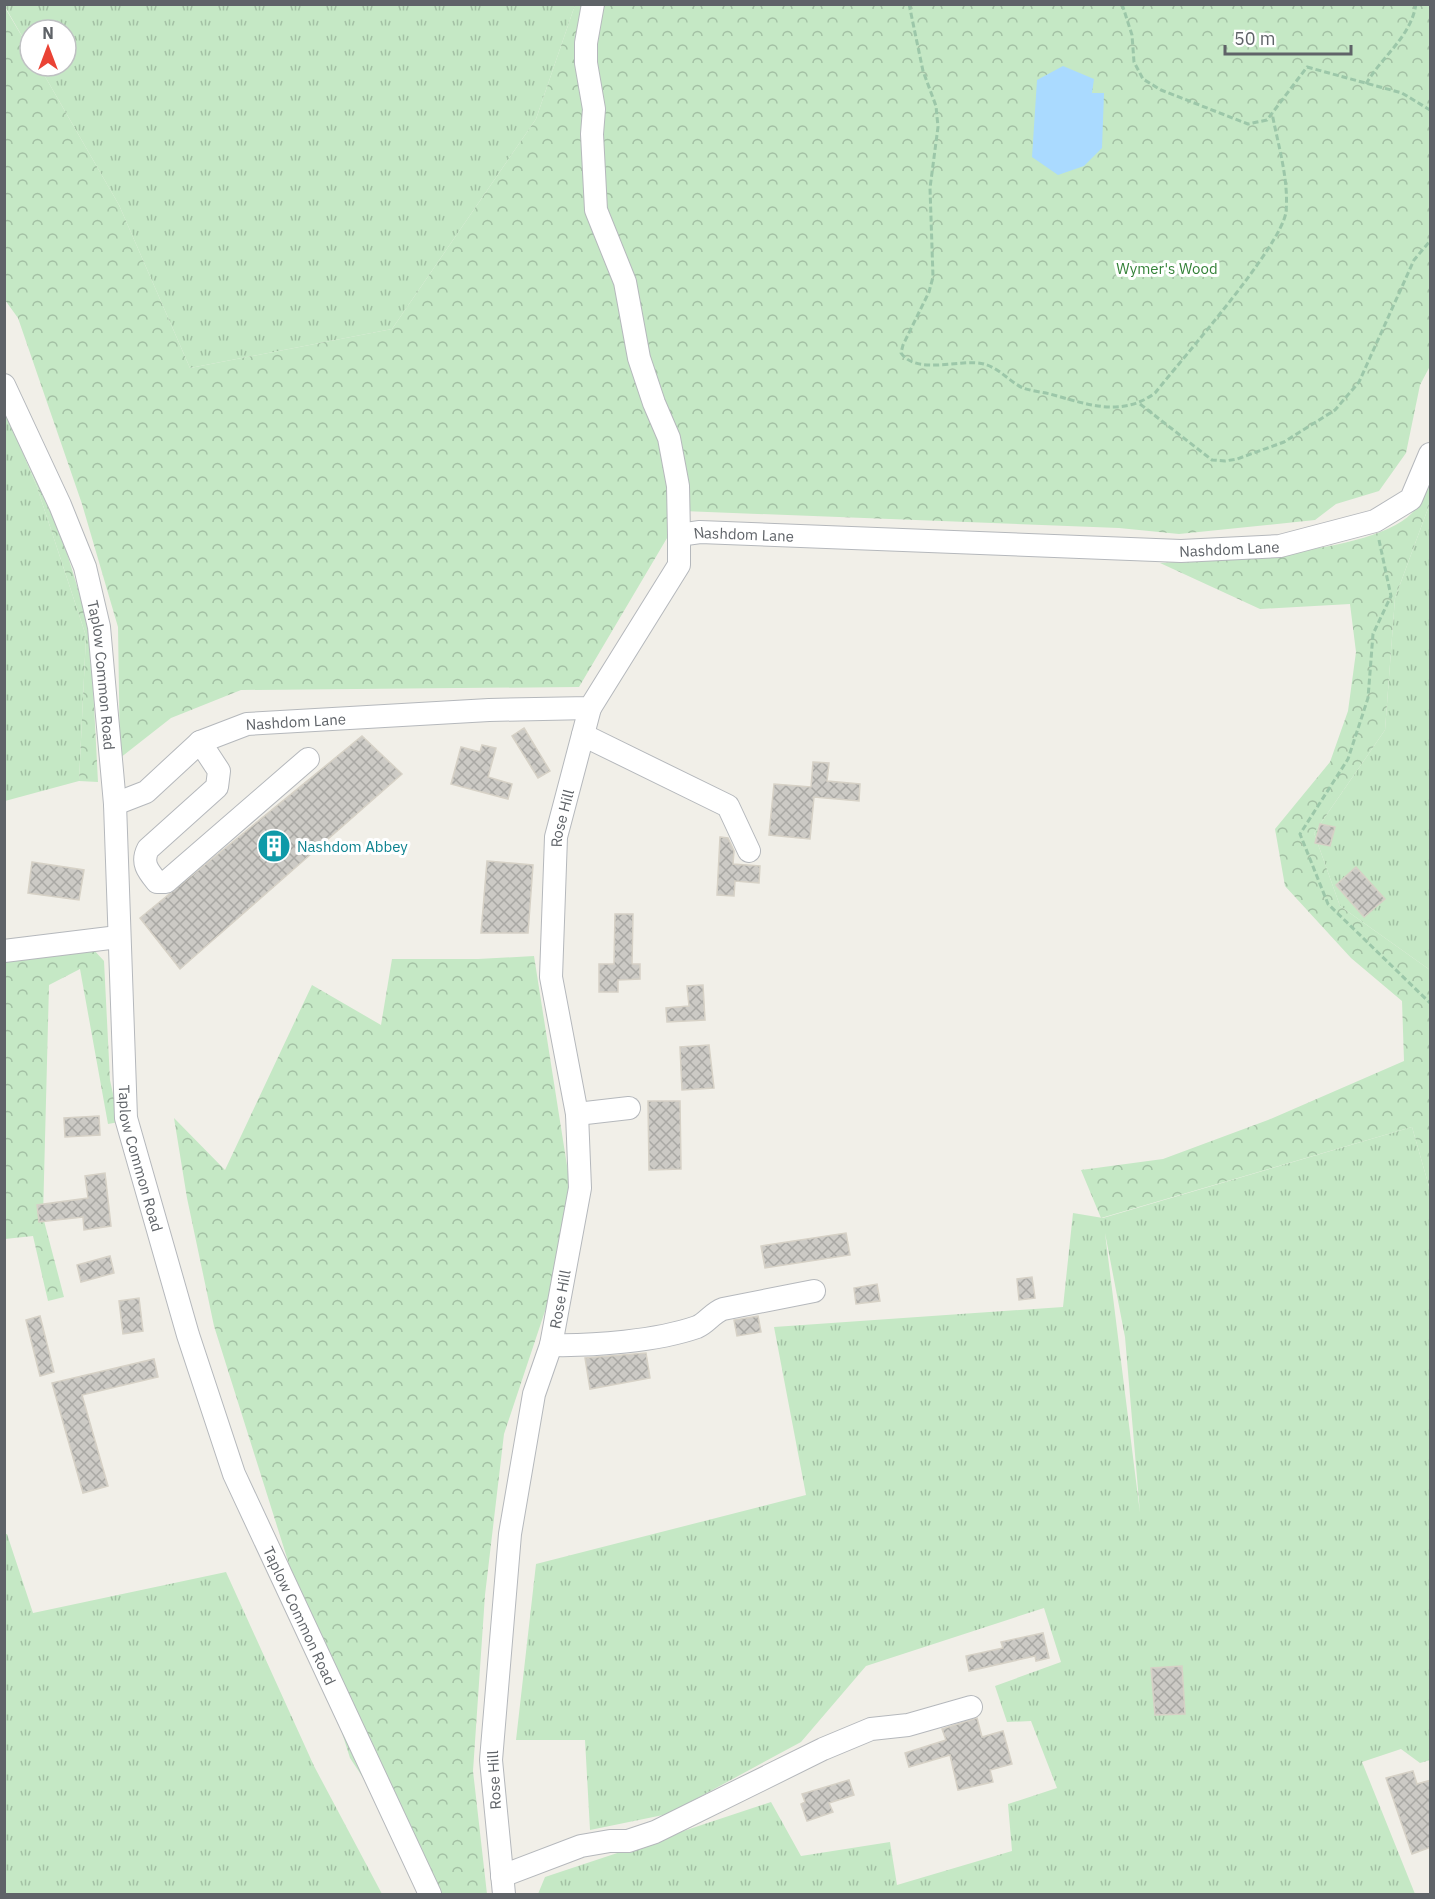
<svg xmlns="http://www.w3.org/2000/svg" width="1435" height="1899" viewBox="0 0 1435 1899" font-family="'IBM Plex Sans',sans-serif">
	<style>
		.grass { fill: url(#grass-tufts); fill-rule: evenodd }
		.forest { fill: url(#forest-crowns) }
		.water { fill: #aadaff }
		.building { fill: url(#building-cross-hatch); stroke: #d6d1c6; stroke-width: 1.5 }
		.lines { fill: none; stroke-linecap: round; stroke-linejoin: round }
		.minor-casing { stroke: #b5b8bc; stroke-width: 24 }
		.path { stroke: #9cc7a9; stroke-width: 3; stroke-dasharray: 6 3; stroke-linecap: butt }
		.minor { stroke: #fff; stroke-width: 22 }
		.labels { text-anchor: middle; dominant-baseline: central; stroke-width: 6; stroke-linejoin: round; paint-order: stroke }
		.park-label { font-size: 15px; fill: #348238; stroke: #fff }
		.street-label { font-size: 15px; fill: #5f6368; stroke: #fff }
		.culture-label { font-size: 15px; fill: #0d838f; stroke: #fff; text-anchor: start }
	</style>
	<defs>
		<pattern id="grass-tufts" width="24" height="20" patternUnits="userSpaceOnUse" patternTransform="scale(1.5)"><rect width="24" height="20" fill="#c5e8c5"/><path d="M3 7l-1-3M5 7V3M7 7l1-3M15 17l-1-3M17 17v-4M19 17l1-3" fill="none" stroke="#a3c0a4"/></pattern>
		<pattern id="forest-crowns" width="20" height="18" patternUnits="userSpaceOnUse" patternTransform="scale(1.5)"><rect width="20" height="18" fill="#c5e8c5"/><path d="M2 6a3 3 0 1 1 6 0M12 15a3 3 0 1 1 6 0" fill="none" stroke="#a3c0a4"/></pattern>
		<pattern id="building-cross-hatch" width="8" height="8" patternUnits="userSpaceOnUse" patternTransform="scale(1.5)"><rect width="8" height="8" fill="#cccac5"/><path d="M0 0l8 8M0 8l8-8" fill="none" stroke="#a9a8a4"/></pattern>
	</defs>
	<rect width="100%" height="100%" fill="#f1efe8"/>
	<path class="grass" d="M4,5H575L536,119L392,329L190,368L119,205L39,66H66V30H30V50Z
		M4,407L37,487L86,636L79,781L5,801Z
		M1430,503V970L1340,906L1314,833L1385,730L1395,598Z
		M1412,1127L1430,1190V1760L1420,1763L1401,1749L1362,1762L1415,1894H538L545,1877L771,1802L801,1856L890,1842L897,1885L1012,1851L1008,1804L1057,1788L1031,1721L1007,1722L995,1686L1061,1662L1044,1608L866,1666L801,1742L668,1814L590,1830L585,1740H516L536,1564L806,1495L774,1327L1063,1307L1073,1213L1103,1218ZM1105,1233L1125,1337L1140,1513Z
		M5,1534H7L33,1613L226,1572L314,1766L382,1894H5Z"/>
	<path class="forest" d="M575,5H1430V366L1420,385L1406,453L1379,491L1336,504L1315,520L1179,534L1119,528L683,511L579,687L241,690L171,718L120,758L118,627L82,504L18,318L5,300L4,6L30,50V66H39L119,205L190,368L392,329L536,119Z
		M5,407L62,537L90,628L98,782L79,781L86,636L37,487Z
		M1430,456V503L1395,598L1385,730L1314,833L1340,906L1430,970V1190L1412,1127L1101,1218L1081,1170L1163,1159L1268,1120L1404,1061L1402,1001L1351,958L1285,886L1275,829L1330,762L1348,711L1356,652L1350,604L1260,609L1160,563C1218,559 1373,554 1412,513C1420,505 1427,469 1430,456Z
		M93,949L104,961L110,1080L119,1122L108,1124L80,969L49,985L43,1217L64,1297L48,1301L33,1236L5,1239V960Z
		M534,956L571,1191L547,1305L504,1434L485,1595L473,1771L487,1894H440L350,1758L214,1326L187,1198L174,1118L225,1170L312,985L381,1025L392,959H478Z"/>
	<path class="water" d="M1063,66L1094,79L1092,93H1104L1102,148L1084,166L1058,175L1032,157L1037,80Z"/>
	<path class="building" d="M524,728L550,771L538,778L512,736Z
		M362,736L402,774L180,969L140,918Z
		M482,745L496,748L488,777L512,784L508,799L451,784L461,747L480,752Z
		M813,762L829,763L827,781L860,784L859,801L814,797L810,839L769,835L774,784L811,787Z
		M1320,824L1335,827L1330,846L1315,843Z
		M720,837L728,838L734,851L733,864L760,866L759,883L735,881L734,896L717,895Z
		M487,861L533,865L528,933H481Z
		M32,862L84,870L79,900L28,893Z
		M1356,867L1385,899L1364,917L1336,885Z
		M615,914H633L632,964H640V979L618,980V992H599V964H614Z
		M703,985L705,1020L667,1022L666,1008L689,1006L687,986Z
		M709,1045L714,1088L682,1090L680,1047Z
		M648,1101H680L681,1169L649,1170Z
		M99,1116L100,1135L65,1137L64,1118Z
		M105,1173L111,1226L84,1230L83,1217L39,1222L37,1205L88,1198L85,1176Z
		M846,1233L850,1255L765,1268L761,1246Z
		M110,1256L114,1273L81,1282L77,1265Z
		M1032,1277L1035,1298L1019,1300L1017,1279Z
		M877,1284L880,1301L856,1304L854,1288Z
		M139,1298L143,1331L123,1334L119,1301Z
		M40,1316L54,1372L40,1376L26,1320Z
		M758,1316L761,1332L737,1336L734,1320Z
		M646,1353L650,1378L590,1389L585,1358Z
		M154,1359L158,1377L82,1395L108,1486L83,1493L52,1383Z
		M1043,1633L1049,1658L1036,1661L1035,1656L969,1671L966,1656L1003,1648L1001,1642Z
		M1182,1666L1185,1714L1155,1715L1151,1668Z
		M977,1718L982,1737L1003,1731L1012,1764L990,1770L993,1782L958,1790L950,1755L909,1767L905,1753L946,1740L942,1729Z
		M1413,1771L1417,1784L1431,1780V1847L1412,1854L1386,1778Z
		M849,1780L854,1795L829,1803L833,1812L807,1821L801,1804L805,1802L802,1794Z"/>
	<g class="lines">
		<g class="minor-casing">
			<g id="minor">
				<path d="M593,4L586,43V63L594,109L592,134L596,210L625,282L639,358L654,403L669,438L678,486L679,535"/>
				<path id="s1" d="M4,385L60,505L85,567L99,627L115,804L126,1118L188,1335L234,1474L430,1894"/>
				<path d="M583,735L728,806L749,851"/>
				<path d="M200,742L219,771L217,787L148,849C141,863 148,871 157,882H166L308,759"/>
				<path id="s2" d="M115,804L146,792L200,742L247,724L489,710L590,708L679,565V535L700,532L1181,551L1280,546L1375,521L1411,499L1430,454"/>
				<path d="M4,951L118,937"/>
				<path d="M577,1114L629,1108"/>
				<path d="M551,1345C593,1346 657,1341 697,1327C707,1323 712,1313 723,1309L814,1291"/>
				<path d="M502,1876L581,1846L610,1841H628L655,1832L823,1749L871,1729L908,1725L971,1707"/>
				<path id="s3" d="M504,1894L491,1760L510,1534L534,1394L551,1345L580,1188L577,1114L551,977L556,837L590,708"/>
			</g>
		</g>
		<path class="path" d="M909,4L923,71L936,106L938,127L930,188L933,277L929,292L903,345L901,353C917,376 962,358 984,364C999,368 1010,382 1023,388C1031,391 1042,392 1050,394C1087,404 1121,418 1155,393C1181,360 1281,247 1286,212C1289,179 1278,145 1272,113
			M1122,4L1132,35L1134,62L1143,79L1161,90L1248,124L1267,120L1307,67L1402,93L1430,110
			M1366,84C1382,56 1411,37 1416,4
			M1140,404L1212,460L1225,461L1237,459L1284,442L1335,410L1359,382L1414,260L1430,241
			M1379,540L1391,596L1373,634L1368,698L1348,759L1300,834L1328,904L1430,1003"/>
		<use href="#minor" class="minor"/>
	</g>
	<defs>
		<g id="building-disc" transform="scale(1.725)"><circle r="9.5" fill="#0f9aa8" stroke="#fff"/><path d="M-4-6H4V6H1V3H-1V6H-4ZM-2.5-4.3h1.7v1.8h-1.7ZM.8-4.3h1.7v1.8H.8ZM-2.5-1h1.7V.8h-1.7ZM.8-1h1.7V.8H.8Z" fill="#fff"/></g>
	</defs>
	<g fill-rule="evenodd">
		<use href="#building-disc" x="274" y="846"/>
	</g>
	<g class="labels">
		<g class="park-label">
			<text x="1167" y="268">Wymer's Wood</text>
		</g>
		<g class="street-label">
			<text stroke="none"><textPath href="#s2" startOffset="764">Nashdom Lane</textPath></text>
			<text stroke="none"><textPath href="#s2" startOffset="1250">Nashdom Lane</textPath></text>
			<text stroke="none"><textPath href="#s1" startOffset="309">Taplow Common Road</textPath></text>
			<text stroke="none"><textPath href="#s2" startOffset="206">Nashdom Lane</textPath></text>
			<text stroke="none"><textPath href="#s3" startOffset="1088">Rose Hill</textPath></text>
			<text stroke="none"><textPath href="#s1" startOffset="795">Taplow Common Road</textPath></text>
			<text stroke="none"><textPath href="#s3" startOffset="602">Rose Hill</textPath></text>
			<text stroke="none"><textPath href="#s1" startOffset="1281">Taplow Common Road</textPath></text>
			<text transform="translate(494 1780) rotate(-93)">Rose Hill</text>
		</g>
		<g class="culture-label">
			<text x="297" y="846">Nashdom Abbey</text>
		</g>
	</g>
	<rect width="1435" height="1899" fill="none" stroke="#5f6368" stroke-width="12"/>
	<g transform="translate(48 48)"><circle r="28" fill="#ffffff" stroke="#bfc1c3" stroke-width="1.5"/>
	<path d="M0-4.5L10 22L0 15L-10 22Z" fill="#ea4335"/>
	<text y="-9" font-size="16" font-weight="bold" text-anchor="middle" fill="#5f6368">N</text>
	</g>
	<path d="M1225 45v9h126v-9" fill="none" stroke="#5f6368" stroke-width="3"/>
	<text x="1234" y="45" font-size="18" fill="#5f6368" stroke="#ffffff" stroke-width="4.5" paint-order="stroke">50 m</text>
</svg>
